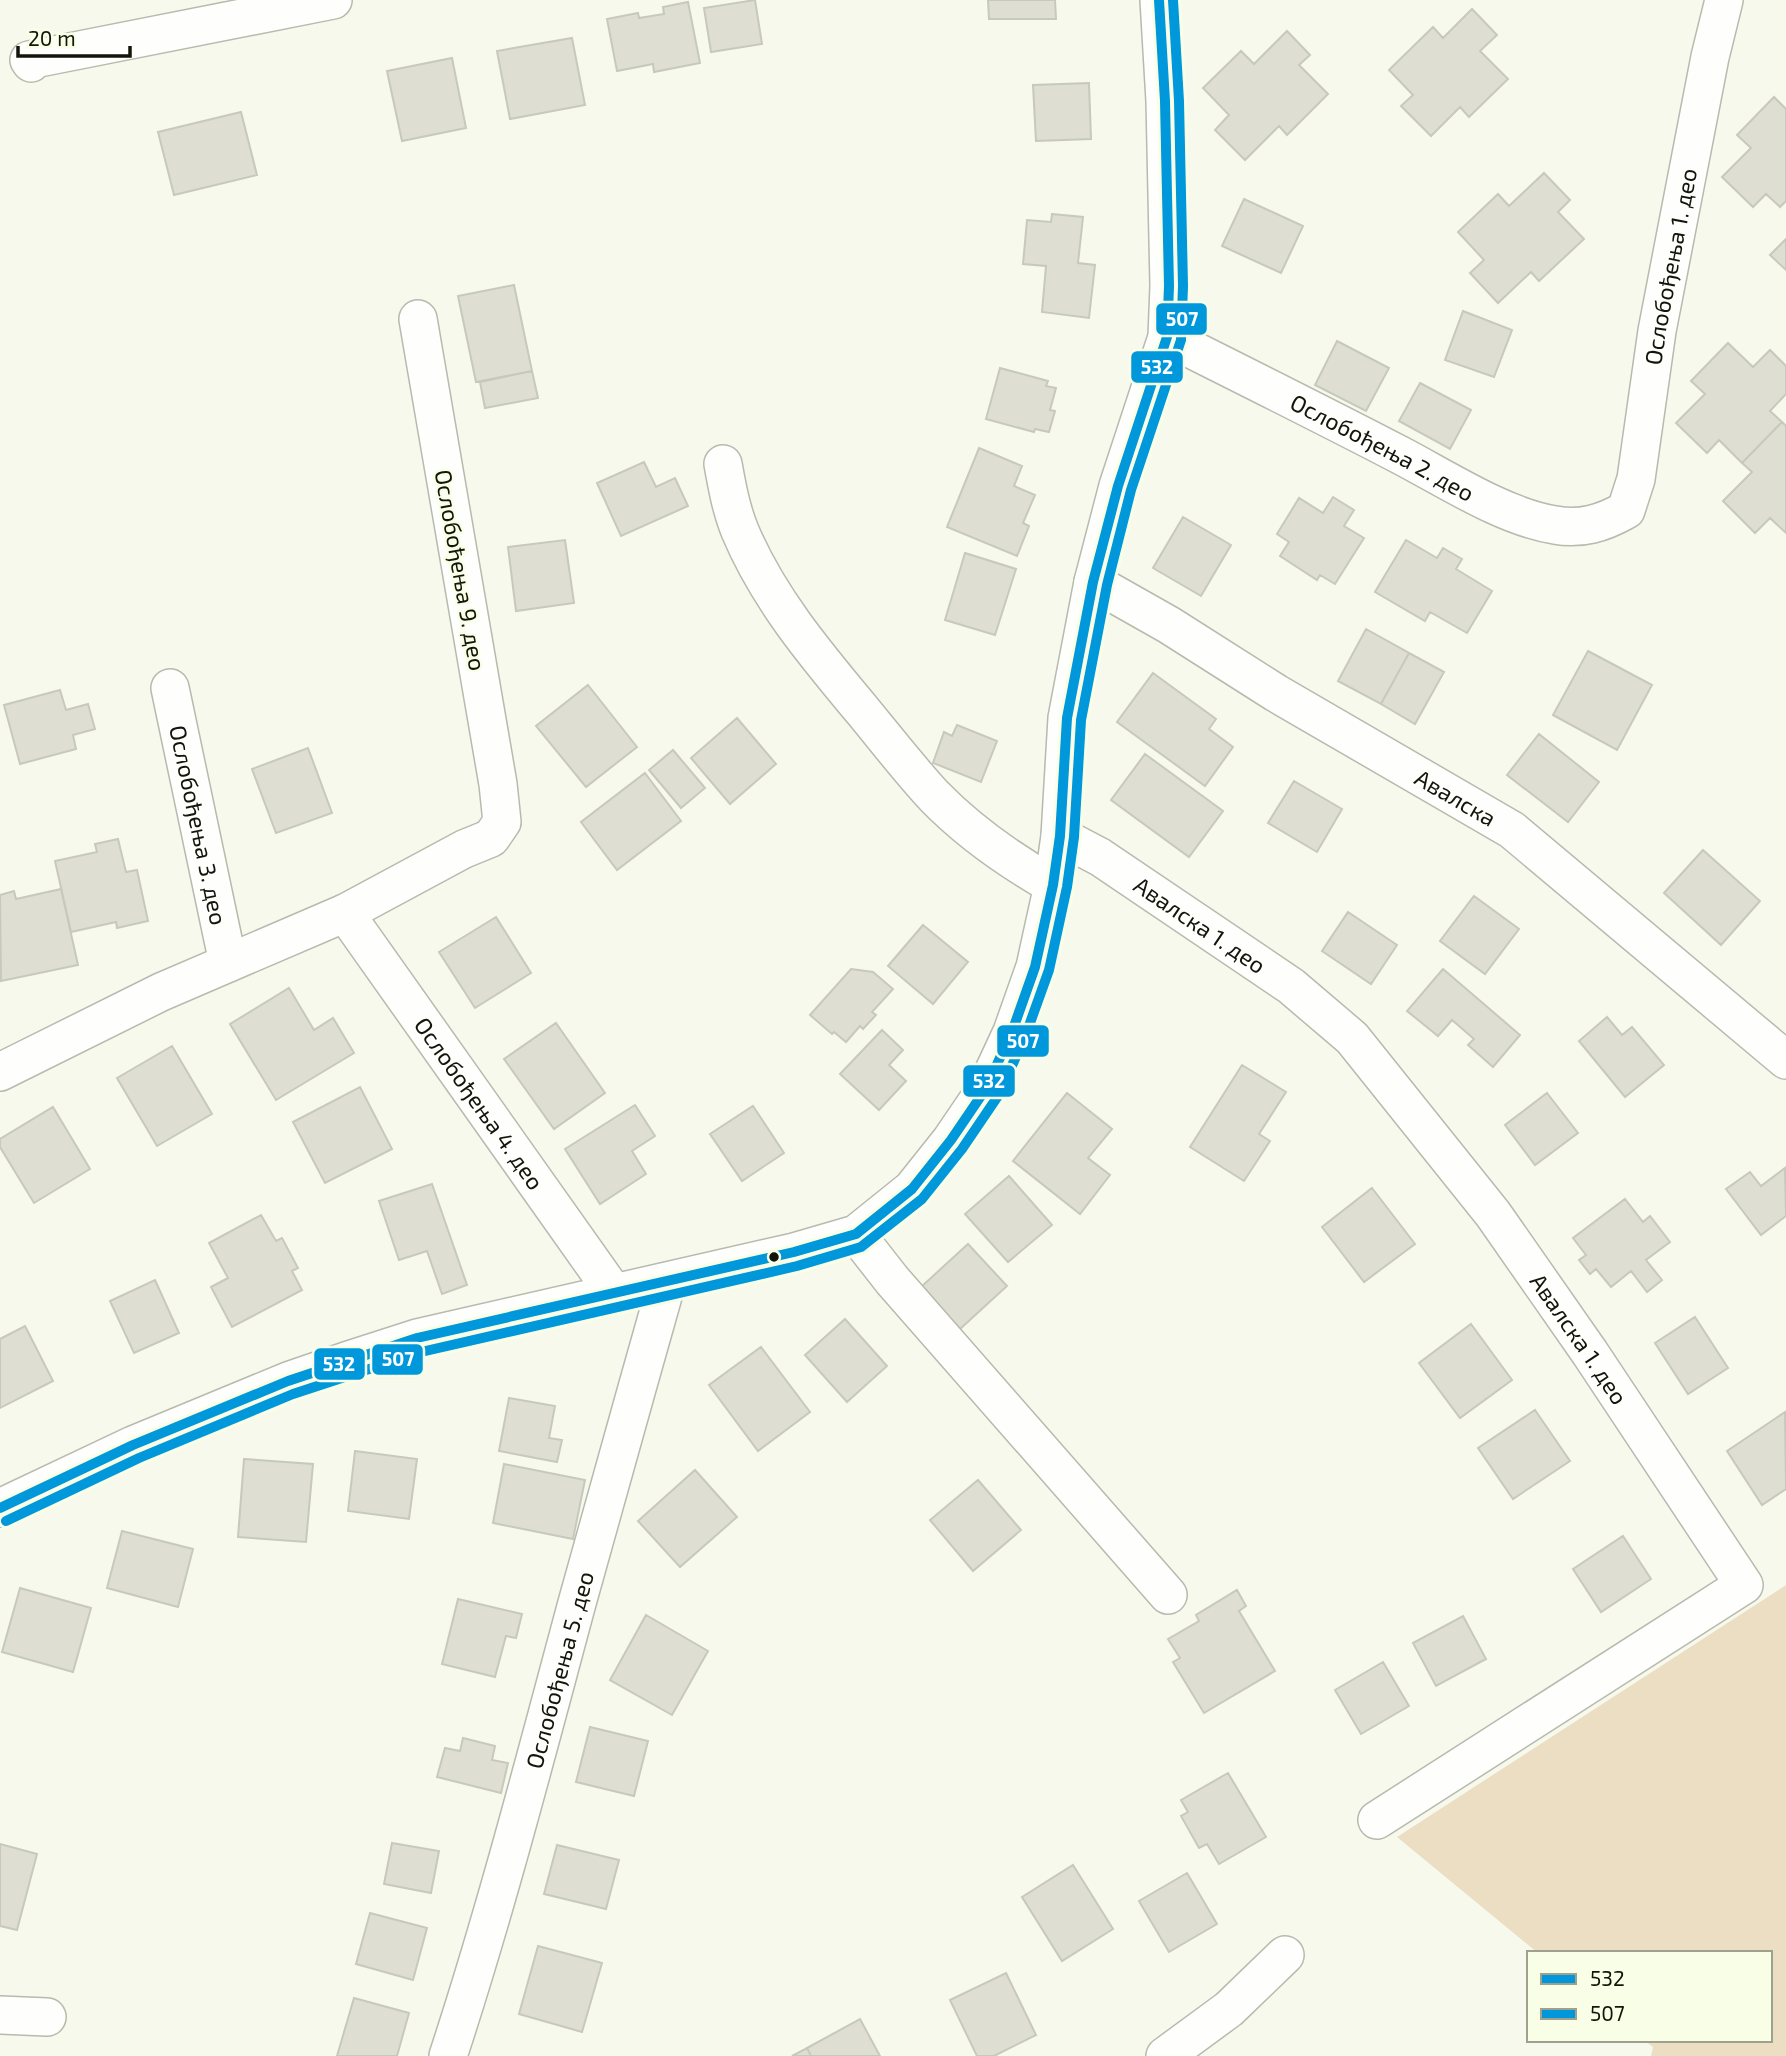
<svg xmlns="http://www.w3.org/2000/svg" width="1786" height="2056" viewBox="0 0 1786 2056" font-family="'Exo 2',sans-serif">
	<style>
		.green { fill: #ecdec3 }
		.building { fill: #deded2; stroke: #c8c9bd; stroke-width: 2 }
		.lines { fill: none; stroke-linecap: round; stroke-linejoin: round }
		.minor-casing { stroke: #b7baae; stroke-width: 40 }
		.minor { stroke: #fefefc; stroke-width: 37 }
		.bus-1-casing { stroke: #f9ffe6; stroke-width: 16 }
		.bus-2-casing { stroke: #f9ffe6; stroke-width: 16 }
		.bus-1 { stroke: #0098da; stroke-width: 10 }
		.bus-2 { stroke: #0098da; stroke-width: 10 }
		.bus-dot { fill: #13150a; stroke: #f9ffe6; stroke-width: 2.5 }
		.labels { text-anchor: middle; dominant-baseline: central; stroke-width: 5; stroke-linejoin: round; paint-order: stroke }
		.street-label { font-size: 23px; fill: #13150a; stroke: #f9ffe6 }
		.line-badge { stroke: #f9ffe6; stroke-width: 2.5 }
		.badge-label { font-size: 19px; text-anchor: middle; font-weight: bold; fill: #fff }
	</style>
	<rect width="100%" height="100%" fill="#f6f9ec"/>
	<path class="green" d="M1786,1585V2056H1651L1653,2047L1644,2040H1770V1953H1538L1397,1837Z"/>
	<path class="building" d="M755,0L762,44L711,52L704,8Z
		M988,0H1055L1056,19H989Z
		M688,2L700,63L654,72L653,64L617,71L607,19L638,13L639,18L664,14L663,7Z
		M1472,9L1497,35L1480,51L1508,79L1469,117L1460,107L1431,136L1401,106L1413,95L1389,70L1433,27L1443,38Z
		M1287,31L1310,55L1299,65L1328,94L1287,135L1279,126L1245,160L1215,130L1229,115L1203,88L1241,51L1254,64Z
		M572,38L585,105L510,119L497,51Z
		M452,58L466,128L402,141L387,71Z
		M1089,83L1091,139L1036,141L1033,85Z
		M1774,97L1786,109V201L1780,207L1766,194L1753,207L1722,177L1751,148L1737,135Z
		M241,112L257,175L174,195L158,132Z
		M1544,173L1570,200L1558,212L1584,239L1539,281L1531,272L1498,303L1470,273L1484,260L1458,232L1498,194L1509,206Z
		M1244,199L1303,226L1281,273L1222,246Z
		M1052,214L1083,217L1078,263L1095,265L1089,318L1042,312L1046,266L1023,264L1027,220L1051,222Z
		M1786,239V270L1770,255Z
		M514,285L532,371L476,382L458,296Z
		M1463,311L1512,330L1494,377L1445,360Z
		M1337,341L1389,368L1366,411L1315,385Z
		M1728,343L1753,367L1770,350L1786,366V394L1770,411L1782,422L1742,463L1719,440L1707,453L1676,423L1705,394L1691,381Z
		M1000,368L1048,381L1046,386L1056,388L1050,410L1055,411L1049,432L1035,429L1034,432L986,419Z
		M532,371L538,398L485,408L480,382Z
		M1420,383L1471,410L1450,449L1399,421Z
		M1782,422L1786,426V533L1770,518L1755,533L1723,501L1752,472L1742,463Z
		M979,448L1022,466L1014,486L1035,495L1023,523L1029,526L1017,556L947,527Z
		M644,462L656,487L675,478L688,506L621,536L597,483Z
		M1333,497L1354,510L1344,526L1364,538L1335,584L1320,575L1317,580L1280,556L1289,542L1277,534L1299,498L1323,513Z
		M1183,517L1231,545L1201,596L1153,568Z
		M565,540L574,603L516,611L508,547Z
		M1406,540L1437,558L1443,548L1462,559L1456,569L1492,591L1467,633L1430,612L1425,621L1375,592Z
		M965,553L1016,569L995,635L945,620Z
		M1366,629L1409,653L1381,704L1338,681Z
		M1588,651L1652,685L1617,750L1553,715Z
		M1409,653L1444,672L1415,724L1381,704Z
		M1153,673L1216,719L1209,729L1233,747L1205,786L1117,722Z
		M588,685L637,747L586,787L536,726Z
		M60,690L66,710L88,704L95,729L73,735L76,749L20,764L4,705Z
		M737,718L776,764L730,804L691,758Z
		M957,725L997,741L981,782L933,763L944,732L952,736Z
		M1539,734L1599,782L1568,822L1507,775Z
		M308,748L332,813L276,833L252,769Z
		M673,750L705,788L681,808L649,770Z
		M1145,754L1223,811L1189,857L1111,800Z
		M645,773L681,821L617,870L581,822Z
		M1294,781L1342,809L1317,852L1268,823Z
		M118,839L126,872L137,870L148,921L117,928L116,922L71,932L55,861L97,852L95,844Z
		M1703,850L1760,901L1721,945L1664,893Z
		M61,889L78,965L1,981L0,895L14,891L16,899Z
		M1474,896L1519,929L1485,974L1440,941Z
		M1348,912L1397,945L1371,984L1322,951Z
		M496,917L531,973L475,1008L439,952Z
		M923,925L968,962L933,1004L888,966Z
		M851,969L873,972L893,989L872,1012L876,1015L863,1029L860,1026L846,1042L834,1032L832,1034L810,1015Z
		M1443,969L1520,1035L1493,1067L1468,1045L1474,1039L1452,1020L1438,1036L1407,1011Z
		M289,988L314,1030L333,1018L354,1053L276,1100L230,1024Z
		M1607,1017L1622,1035L1632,1027L1664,1065L1625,1097L1579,1041Z
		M556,1023L605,1093L554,1129L504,1059Z
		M882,1030L903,1050L889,1065L906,1081L879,1110L840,1074Z
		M172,1046L212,1114L157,1146L117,1078Z
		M1242,1065L1286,1092L1259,1134L1270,1141L1244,1181L1190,1147Z
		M360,1087L392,1149L325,1183L293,1122Z
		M1067,1093L1112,1129L1088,1158L1110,1175L1080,1214L1013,1161Z
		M1547,1093L1578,1133L1535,1165L1505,1125Z
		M635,1105L655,1136L632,1151L646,1174L600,1204L565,1149Z
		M753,1106L784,1153L742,1181L710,1134Z
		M53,1107L90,1169L34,1203L0,1147V1139Z
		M1785,1168L1786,1216L1761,1235L1726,1189L1750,1172L1761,1186Z
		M1009,1176L1052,1225L1008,1262L965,1214Z
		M432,1184L467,1285L442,1294L427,1251L399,1260L379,1201Z
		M1372,1188L1415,1244L1364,1282L1322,1227Z
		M1625,1199L1643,1222L1650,1216L1670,1242L1646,1260L1662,1280L1647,1292L1631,1271L1611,1287L1596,1269L1590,1274L1579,1260L1586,1255L1573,1238Z
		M261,1215L276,1241L282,1238L298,1268L292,1271L302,1290L232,1327L211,1287L228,1278L209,1243Z
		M968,1244L1007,1286L960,1329L921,1287Z
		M155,1280L179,1333L134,1353L110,1301Z
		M1695,1317L1728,1368L1688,1394L1655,1343Z
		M845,1319L887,1366L847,1402L805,1355Z
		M1471,1324L1512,1380L1460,1418L1419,1363Z
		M25,1326L53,1381L0,1408V1339Z
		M761,1347L810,1412L758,1451L709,1385Z
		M509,1398L555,1406L549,1438L562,1440L557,1462L499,1451Z
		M1535,1410L1570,1461L1513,1499L1478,1448Z
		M1785,1412L1786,1489L1762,1505L1727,1451Z
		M355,1451L417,1459L409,1519L348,1511Z
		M244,1459L313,1464L306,1542L238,1537Z
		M504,1464L585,1480L573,1539L493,1523Z
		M695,1470L737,1517L680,1567L638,1521Z
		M978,1480L1021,1530L973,1571L930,1520Z
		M122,1531L193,1549L178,1607L107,1588Z
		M1623,1536L1651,1579L1601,1612L1573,1569Z
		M20,1588L91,1608L73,1672L2,1652Z
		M1237,1590L1246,1606L1239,1611L1275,1671L1204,1713L1173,1662L1180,1658L1168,1639L1199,1621L1196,1615Z
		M458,1599L522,1614L516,1638L506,1636L495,1677L442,1664Z
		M646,1615L708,1651L672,1715L610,1680Z
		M1463,1616L1486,1659L1436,1686L1413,1643Z
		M1383,1662L1409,1706L1361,1734L1335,1690Z
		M590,1727L648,1741L634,1796L576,1782Z
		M463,1738L495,1746L492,1760L508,1763L501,1793L437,1777L445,1748L460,1751Z
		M1228,1773L1266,1837L1219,1864L1207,1844L1199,1848L1181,1816L1188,1812L1181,1800Z
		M392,1843L439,1851L431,1893L384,1884Z
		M0,1844L37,1854L17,1930L0,1926Z
		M557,1845L619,1860L606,1909L544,1894Z
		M1073,1865L1113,1929L1062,1961L1022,1897Z
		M1187,1873L1217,1924L1169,1952L1139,1901Z
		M370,1913L427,1928L413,1980L356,1964Z
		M538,1946L602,1963L582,2032L519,2014Z
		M1006,1973L1036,2035L994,2056H977L950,2000Z
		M354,1998L409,2013L397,2056H337Z
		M860,2019L880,2056H811L807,2048Z
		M807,2048L811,2056H792Z"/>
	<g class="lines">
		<g class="minor-casing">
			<g id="minor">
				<path d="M31,63L29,60L333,0"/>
				<path id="s1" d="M1167,337C1245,376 1323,415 1400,455C1446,479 1504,517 1555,525C1581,530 1603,523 1626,510L1636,479L1657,331L1710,57L1724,0"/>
				<path d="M723,464C727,486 731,509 740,531C768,598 816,655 862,710C886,739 909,769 934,796C969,832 1009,860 1053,885"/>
				<path id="s2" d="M1093,582L1169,625L1276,693L1512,830L1786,1060"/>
				<path id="s3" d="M170,688L228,963"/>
				<path id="s4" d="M1060,836L1100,857L1291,986L1352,1038L1493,1214L1590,1353L1744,1585L1377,1820"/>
				<path id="s5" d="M345,913L614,1293"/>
				<path d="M0,1072L161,992L345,913L464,849L491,838L502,822L498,784L418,319"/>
				<path d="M856,1234L892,1280L1168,1595"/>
				<path d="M0,1508L133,1445L288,1381L349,1360L417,1338L794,1252L856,1234L912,1189L951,1140L985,1090L1012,1032L1035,967L1053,885L1060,836L1067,718L1093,582L1118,486L1167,337L1169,286L1165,101L1159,0"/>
				<path d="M0,2015L47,2017"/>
				<path id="s6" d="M448,2056C497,1907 536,1755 577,1603C606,1496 637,1389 667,1282"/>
				<path d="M1165,2056L1229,2009L1285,1955"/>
			</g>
		</g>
		<use href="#minor" class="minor"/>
		<g class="bus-1-casing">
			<path id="bus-1" d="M0,1508L133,1445L288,1381L417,1338L794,1252L856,1234L912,1189L951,1140L985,1090L1012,1032L1035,967L1053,885L1060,836L1067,718L1093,582L1118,486L1167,337L1169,286L1165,101L1159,0"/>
		</g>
		<g class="bus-2-casing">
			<path id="bus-2" d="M6,1521L139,1458L293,1394L421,1352L797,1266L861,1247L922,1199L962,1149L998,1096L1025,1037L1049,970L1067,887L1074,837L1081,720L1107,585L1131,490L1181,340L1183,286L1179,101L1173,0"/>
		</g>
		<use href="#bus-1" class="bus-1"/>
		<use href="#bus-2" class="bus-2"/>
	</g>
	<circle class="bus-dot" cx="774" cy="1257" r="6"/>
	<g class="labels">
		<g class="street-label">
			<text stroke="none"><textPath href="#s1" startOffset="754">Ослобођења 1. део</textPath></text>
			<text stroke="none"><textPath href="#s1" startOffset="242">Ослобођења 2. део</textPath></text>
			<text transform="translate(461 570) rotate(80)">Ослобођења 9. део</text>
			<text stroke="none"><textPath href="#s2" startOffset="422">Авалска</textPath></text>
			<text stroke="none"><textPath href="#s3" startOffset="140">Ослобођења 3. део</textPath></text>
			<text stroke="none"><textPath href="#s4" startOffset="166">Авалска 1. део</textPath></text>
			<text stroke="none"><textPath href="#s5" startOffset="233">Ослобођења 4. део</textPath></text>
			<text stroke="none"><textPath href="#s4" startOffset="733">Авалска 1. део</textPath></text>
			<text stroke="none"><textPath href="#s6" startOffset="402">Ослобођења 5. део</textPath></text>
		</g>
	</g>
	<g class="line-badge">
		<rect x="1155" y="302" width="53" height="34" rx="7" fill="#0098da"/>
		<rect x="1130" y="350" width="54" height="34" rx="7" fill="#0098da"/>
		<rect x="996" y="1024" width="54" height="34" rx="7" fill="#0098da"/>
		<rect x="962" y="1064" width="54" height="34" rx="7" fill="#0098da"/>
		<rect x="371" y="1343" width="53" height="33" rx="7" fill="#0098da"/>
		<rect x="313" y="1347" width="53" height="34" rx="7" fill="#0098da"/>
	</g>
	<g class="badge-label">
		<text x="1182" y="326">507</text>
		<text x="1157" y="374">532</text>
		<text x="1023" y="1048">507</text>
		<text x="989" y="1088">532</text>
		<text x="398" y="1366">507</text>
		<text x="339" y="1371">532</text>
	</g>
	<rect x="1527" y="1951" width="245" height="91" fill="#f9ffe6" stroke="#9da18e" stroke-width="2"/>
	<rect x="1541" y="1974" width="35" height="10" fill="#0098da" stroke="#9da18e" stroke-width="2"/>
	<text x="1590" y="1986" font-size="21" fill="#13150a">532</text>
	<rect x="1541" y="2009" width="35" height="10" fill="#0098da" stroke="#9da18e" stroke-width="2"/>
	<text x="1590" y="2021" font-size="21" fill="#13150a">507</text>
	<path d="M18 46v10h112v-10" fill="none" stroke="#13150a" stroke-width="3.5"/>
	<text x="28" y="46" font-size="21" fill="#13150a" stroke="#f9ffe6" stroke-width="5" paint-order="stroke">20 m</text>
</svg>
